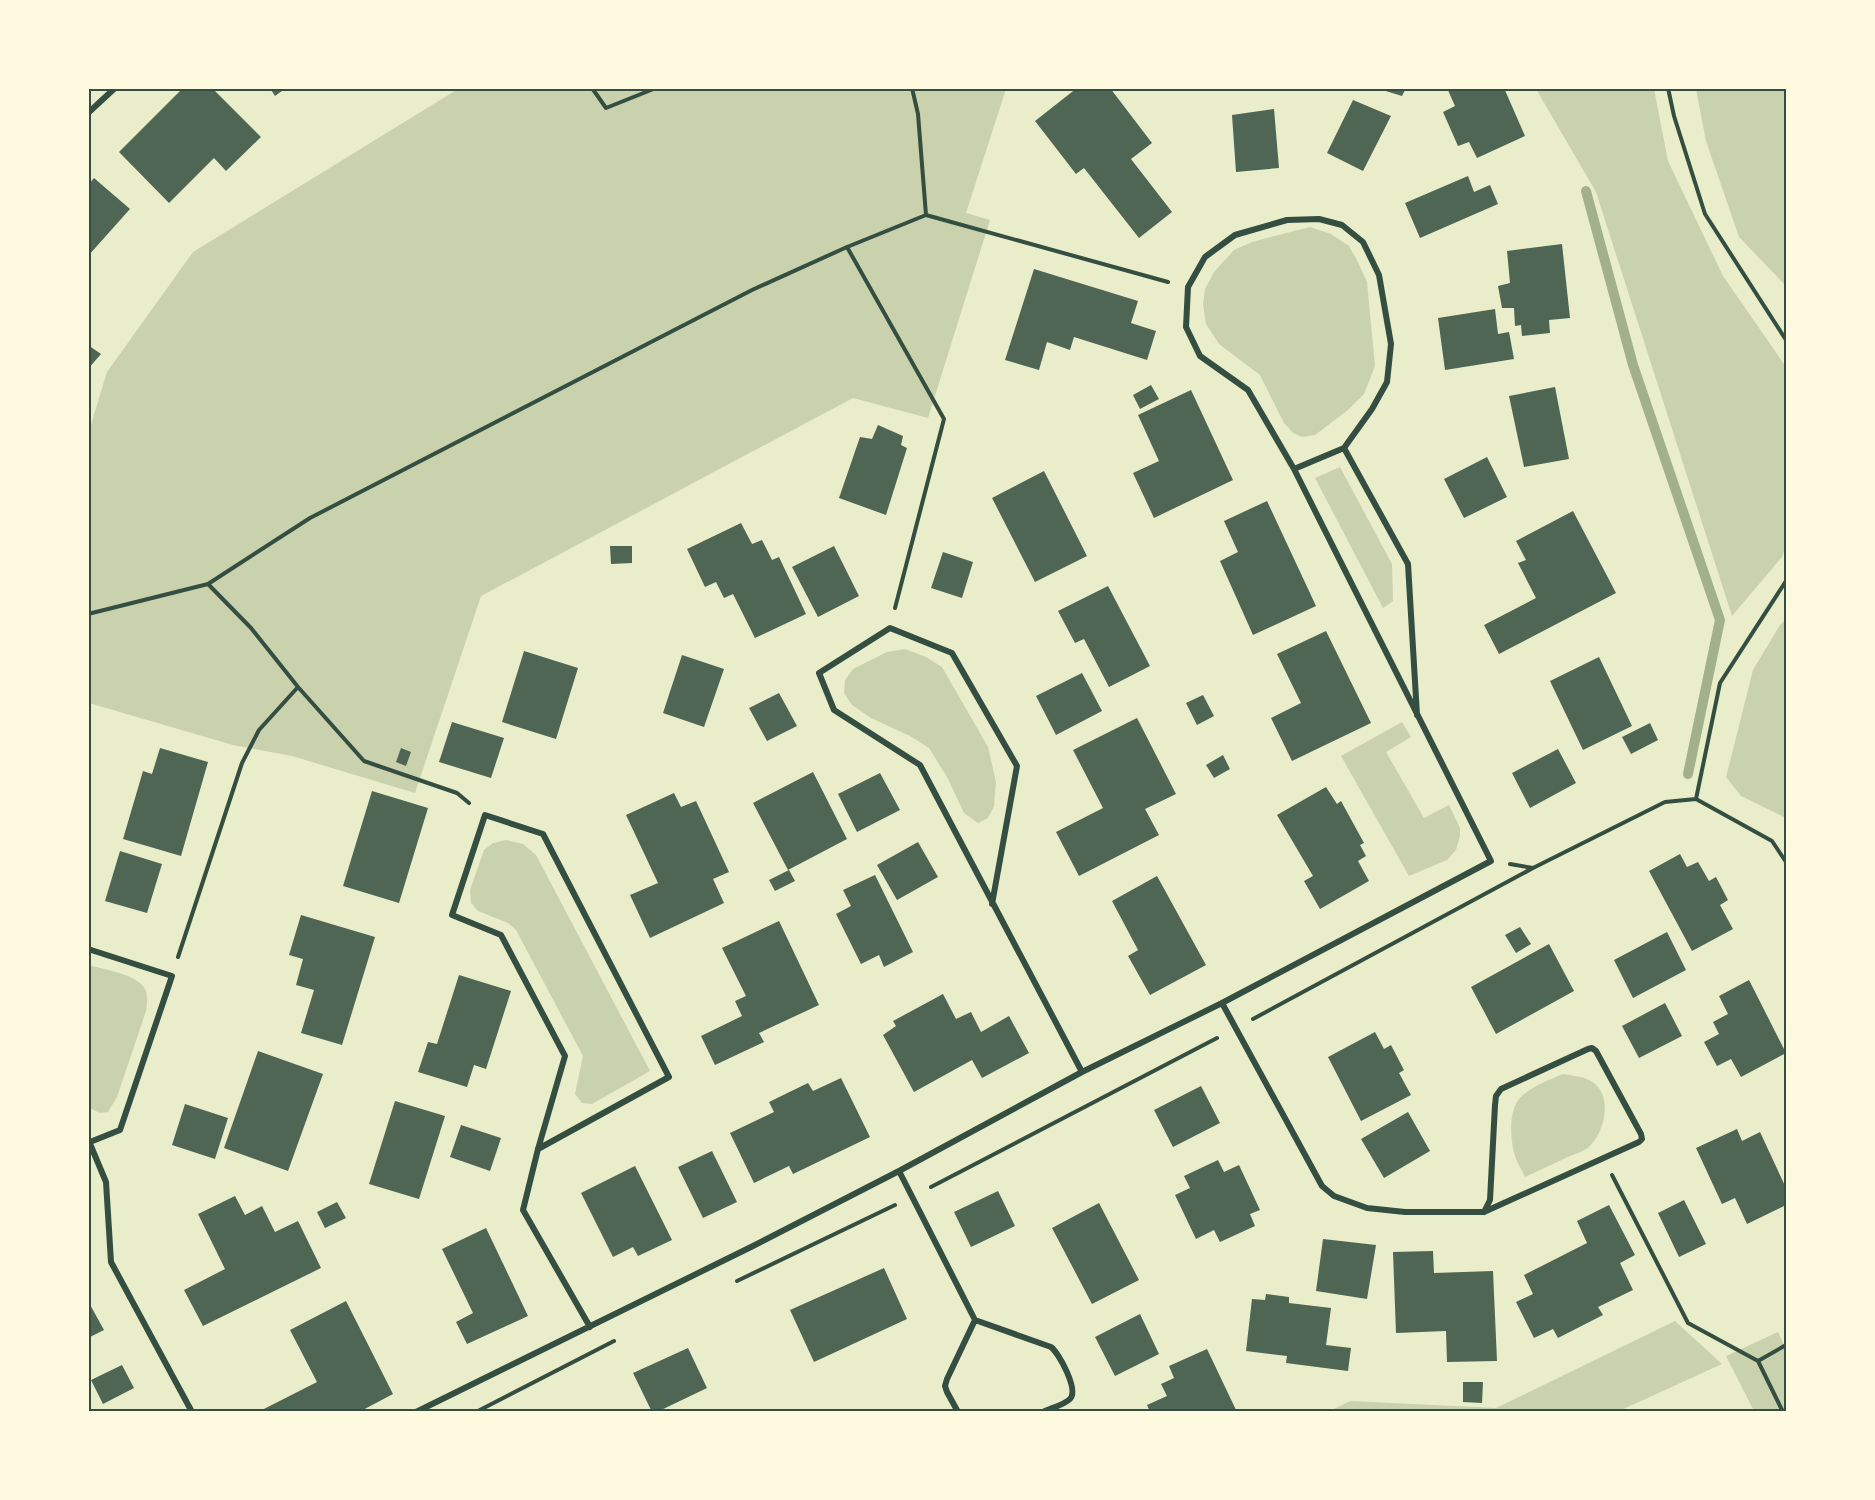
<svg xmlns="http://www.w3.org/2000/svg" width="1875" height="1500" viewBox="0 0 1875 1500" font-family="'Varela Round',sans-serif">
	<style>
		.green { fill: #cad2ad }
		.lines { fill: none; stroke-linecap: round; stroke-linejoin: round }
		.stream { stroke: #a3b18a; stroke-width: 10 }
		.building { fill: #4f6655 }
		.path { stroke: #344e41; stroke-width: 4 }
		.minor { stroke: #344e41; stroke-width: 6 }
		.neatline { fill: none; stroke: #344e41; stroke-width: 2 }
	</style>
	<rect width="100%" height="100%" fill="#e9edc9"/>
	<path class="green" d="M458,89H1006L966,213L990,220L928,418L853,398L481,596L415,793L292,756L233,745L89,703V431L107,372L193,252Z
		M1536,89H1654L1668,161L1723,276L1786,367V545L1782,557L1732,616L1596,192Z
		M1696,89H1786V286L1739,237L1706,141Z
		M1310,227L1331,234L1349,246L1357,260L1367,282L1375,366L1364,394L1348,410L1315,435L1302,437L1293,433L1284,423L1260,375L1219,344L1206,324L1203,304L1205,289L1214,272L1234,250L1252,242Z
		M1340,467L1392,564L1393,601L1383,608L1315,478Z
		M1786,619V818L1741,796L1726,777L1753,670L1780,625Z
		M905,649L926,657L942,667L988,747L996,782L994,806L988,818L978,823L964,813L947,777L929,748L910,736L871,718L852,705L844,693L845,680L853,669L887,652Z
		M1402,722L1411,737L1386,752L1424,818L1449,805L1460,828V836L1456,850L1447,860L1409,876L1341,756Z
		M506,840L523,844L536,855L650,1071L592,1104L582,1103L575,1094L583,1056L516,930L508,923L478,911L471,903L470,890L484,850L493,843Z
		M89,965C104,970 140,974 146,991C148,997 147,1004 146,1011L117,1097L108,1112L100,1113L89,1108Z
		M1563,1074C1574,1076 1585,1076 1594,1083C1613,1098 1604,1133 1589,1147C1584,1151 1575,1154 1568,1157C1554,1164 1539,1170 1525,1177C1522,1170 1517,1163 1515,1156C1510,1139 1508,1109 1521,1097C1532,1086 1549,1080 1563,1074Z
		M1675,1321L1722,1364L1619,1411H1330L1350,1401L1496,1408Z
		M1778,1332L1786,1349V1411H1754L1726,1356Z"/>
	<g class="lines">
		<path class="stream" d="M1586,191L1633,365L1720,620L1688,774"/>
	</g>
	<path class="building" d="M183,88H212L261,137L226,171L214,158L169,203L119,152Z
		M270,88H286L275,96Z
		M1077,88H1110L1152,143L1131,159L1172,212L1139,238L1084,168L1076,174L1035,121Z
		M1376,88H1406L1402,96Z
		M1447,88H1504L1525,136L1477,158L1469,142L1458,146L1443,112L1455,106Z
		M1353,100L1391,116L1363,171L1327,153Z
		M1274,109L1279,168L1236,172L1232,115Z
		M1468,176L1474,192L1490,185L1498,204L1420,238L1405,203Z
		M94,178L130,209L88,256V185Z
		M1562,244L1570,318L1549,320L1550,333L1522,336L1521,325L1515,326L1514,308H1502L1498,286L1510,283L1507,251Z
		M1034,269L1138,301L1131,323L1156,331L1147,360L1074,337L1070,350L1047,342L1039,370L1005,360Z
		M1495,309L1498,334L1509,332L1514,359L1445,370L1438,318Z
		M88,345L101,354L88,369Z
		M1151,385L1159,399L1140,409L1133,395Z
		M1555,387L1569,459L1524,467L1509,396Z
		M1191,390L1233,480L1154,518L1133,473L1159,461L1138,415Z
		M878,425L903,436L901,445L907,448L886,515L839,498L860,437L872,439Z
		M1487,457L1507,497L1464,518L1444,479Z
		M1044,471L1087,556L1035,582L992,498Z
		M1267,501L1316,606L1253,635L1220,561L1238,552L1224,521Z
		M1573,511L1616,593L1499,654L1484,625L1536,598L1518,563L1526,560L1516,541Z
		M741,523L752,544L762,540L772,560L779,557L806,614L755,638L733,594L724,598L716,582L705,587L687,549Z
		M610,546H632V563L611,564Z
		M834,546L859,596L818,617L792,567Z
		M943,552L973,562L962,598L931,588Z
		M1108,586L1150,666L1109,687L1084,639L1075,643L1058,611Z
		M1326,631L1371,723L1292,761L1271,718L1301,703L1277,654Z
		M524,651L578,668L556,739L502,722Z
		M682,655L724,669L704,727L663,713Z
		M1599,657L1632,726L1583,750L1550,681Z
		M1082,673L1102,711L1056,735L1036,696Z
		M779,693L797,726L767,741L749,708Z
		M1203,695L1214,716L1197,725L1186,703Z
		M1137,718L1176,794L1145,809L1159,835L1079,876L1056,832L1103,808L1073,750Z
		M452,722L504,738L491,778L439,762Z
		M1650,723L1658,740L1631,754L1622,737Z
		M160,748L208,762L181,856L123,839L143,771L152,774Z
		M401,748L411,752L406,766L396,762Z
		M1558,749L1576,783L1530,808L1512,773Z
		M1223,755L1230,769L1214,778L1206,765Z
		M813,772L847,839L788,870L753,803Z
		M880,773L900,810L857,832L838,794Z
		M1326,787L1337,804L1341,801L1364,843L1360,845L1366,856L1358,861L1369,881L1320,909L1304,881L1313,876L1277,815Z
		M372,791L428,808L399,903L343,886Z
		M674,793L681,807L696,801L729,872L713,879L724,903L650,938L630,895L658,883L626,815Z
		M918,842L938,877L897,900L877,865Z
		M120,851L162,864L147,913L105,901Z
		M1680,854L1687,867L1698,862L1709,881L1716,877L1728,900L1720,905L1733,929L1692,951L1649,871Z
		M789,870L795,881L775,891L769,880Z
		M875,875L913,952L884,967L879,955L861,964L836,914L851,906L843,890Z
		M1157,876L1206,965L1150,995L1128,956L1138,950L1112,901Z
		M301,915L375,937L342,1045L301,1033L314,990L296,985L303,959L289,955Z
		M779,921L819,1005L759,1033L764,1042L715,1065L701,1036L742,1016L735,1001L746,996L722,948Z
		M1520,927L1531,944L1516,953L1505,935Z
		M1667,932L1686,970L1633,998L1614,960Z
		M1549,944L1574,991L1496,1034L1471,987Z
		M459,975L511,991L486,1069L474,1065L467,1087L418,1072L428,1042L437,1044Z
		M1749,980L1786,1053L1741,1077L1731,1059L1717,1066L1704,1042L1719,1034L1713,1022L1728,1014L1719,996Z
		M943,994L956,1019L971,1012L981,1032L1009,1016L1029,1053L982,1078L972,1060L914,1092L883,1035L896,1026L893,1021Z
		M1665,1003L1682,1036L1639,1058L1622,1026Z
		M1375,1032L1384,1049L1391,1045L1404,1070L1399,1073L1411,1095L1361,1121L1328,1057Z
		M258,1051L323,1074L288,1171L224,1148Z
		M841,1078L870,1137L793,1174L789,1166L754,1183L730,1133L774,1112L769,1102L808,1083L813,1091Z
		M1201,1086L1220,1123L1173,1147L1154,1110Z
		M395,1101L445,1116L419,1199L369,1184Z
		M185,1104L228,1118L215,1159L172,1145Z
		M1408,1112L1430,1151L1384,1178L1361,1139Z
		M461,1125L501,1138L490,1171L450,1157Z
		M1737,1129L1742,1141L1760,1132L1786,1188V1205L1747,1224L1735,1198L1722,1204L1696,1148Z
		M712,1151L737,1202L703,1218L678,1167Z
		M1218,1160L1224,1172L1239,1165L1260,1210L1250,1214L1255,1226L1220,1242L1214,1230L1196,1239L1175,1195L1190,1188L1184,1176Z
		M635,1166L672,1240L638,1256L633,1247L613,1257L581,1193Z
		M998,1191L1015,1226L971,1247L954,1212Z
		M235,1196L245,1215L262,1206L275,1232L298,1221L321,1268L203,1326L184,1290L225,1269L198,1214Z
		M1684,1200L1706,1244L1679,1257L1658,1213Z
		M337,1202L346,1218L325,1228L317,1212Z
		M1099,1203L1139,1280L1092,1304L1052,1228Z
		M1609,1205L1635,1255L1620,1263L1633,1290L1598,1307L1603,1315L1558,1338L1553,1329L1534,1338L1516,1302L1533,1294L1524,1275L1587,1243L1577,1221Z
		M486,1228L528,1316L467,1344L456,1322L473,1313L442,1249Z
		M1323,1239L1376,1245L1367,1299L1316,1291Z
		M1433,1251L1434,1273L1493,1271L1497,1361L1447,1362L1446,1331L1396,1333L1393,1252Z
		M884,1268L907,1319L814,1362L790,1310Z
		M1266,1294L1289,1297V1303L1331,1308L1326,1345L1351,1348L1348,1371L1286,1363L1287,1356L1246,1351L1252,1299L1265,1300Z
		M88,1301L104,1330L88,1338Z
		M346,1301L393,1394L359,1412H258L317,1382L290,1330Z
		M1140,1314L1159,1354L1115,1376L1095,1337Z
		M688,1348L707,1388L657,1412H652L633,1373Z
		M1207,1349L1237,1412H1150L1147,1405L1167,1396L1161,1384L1174,1378L1169,1366Z
		M122,1365L134,1388L103,1404L91,1380Z
		M1463,1382H1483L1482,1403L1463,1402Z"/>
	<g class="lines">
		<path class="path" d="M592,88L606,108L656,88
			M1668,88L1674,116L1705,214L1786,340
			M926,215L1168,282
			M847,247L944,419L895,608
			M208,584L251,628L298,687L364,761L457,793L469,803
			M88,614L208,584L310,518L752,290L847,247L926,215L918,114L912,88
			M1696,799L1720,683L1786,581
			M1510,864L1533,868L1665,802L1696,799L1772,841L1786,862
			M178,957L242,763L259,730L298,687
			M1253,1019L1533,868
			M1612,1175L1688,1323L1758,1361
			M931,1187L1217,1038
			M737,1281L895,1205
			M476,1412L614,1341
			M1783,1412L1758,1361L1786,1345"/>
		<path class="minor" d="M88,113L115,88
			M1294,469L1344,448
			M992,904L1017,766L952,653L890,628L819,673L834,710L920,765L1082,1072
			M88,949L172,976L120,1130L90,1142
			M1222,1003L1322,1186L1334,1196L1367,1208L1405,1212H1484L1639,1142L1642,1139L1641,1134L1596,1051L1592,1048L1588,1049L1501,1089L1496,1096L1495,1105L1490,1200L1484,1212
			M88,1139L106,1182L111,1262L192,1412
			M538,1149L669,1077L543,834L485,815L452,915L501,935L565,1056L538,1149L523,1210L590,1327
			M899,1171L975,1320L1051,1347C1059,1353 1079,1390 1070,1399C1064,1405 1051,1408 1043,1412
			M416,1412L751,1247L899,1171L1082,1072L1222,1003L1491,861L1294,469L1248,390L1200,356L1186,327L1188,287L1205,257L1235,235L1287,220L1319,219L1342,225L1363,242L1379,275L1391,344L1387,382L1372,409L1344,448L1408,564L1417,715
			M958,1412L947,1392L945,1386L947,1379L975,1320"/>
	</g>
	<rect width="1875" height="1500" fill="none" stroke="#fefae0" stroke-width="180"/>
	<rect x="90" y="90" width="1695" height="1320" class="neatline"/>
</svg>
